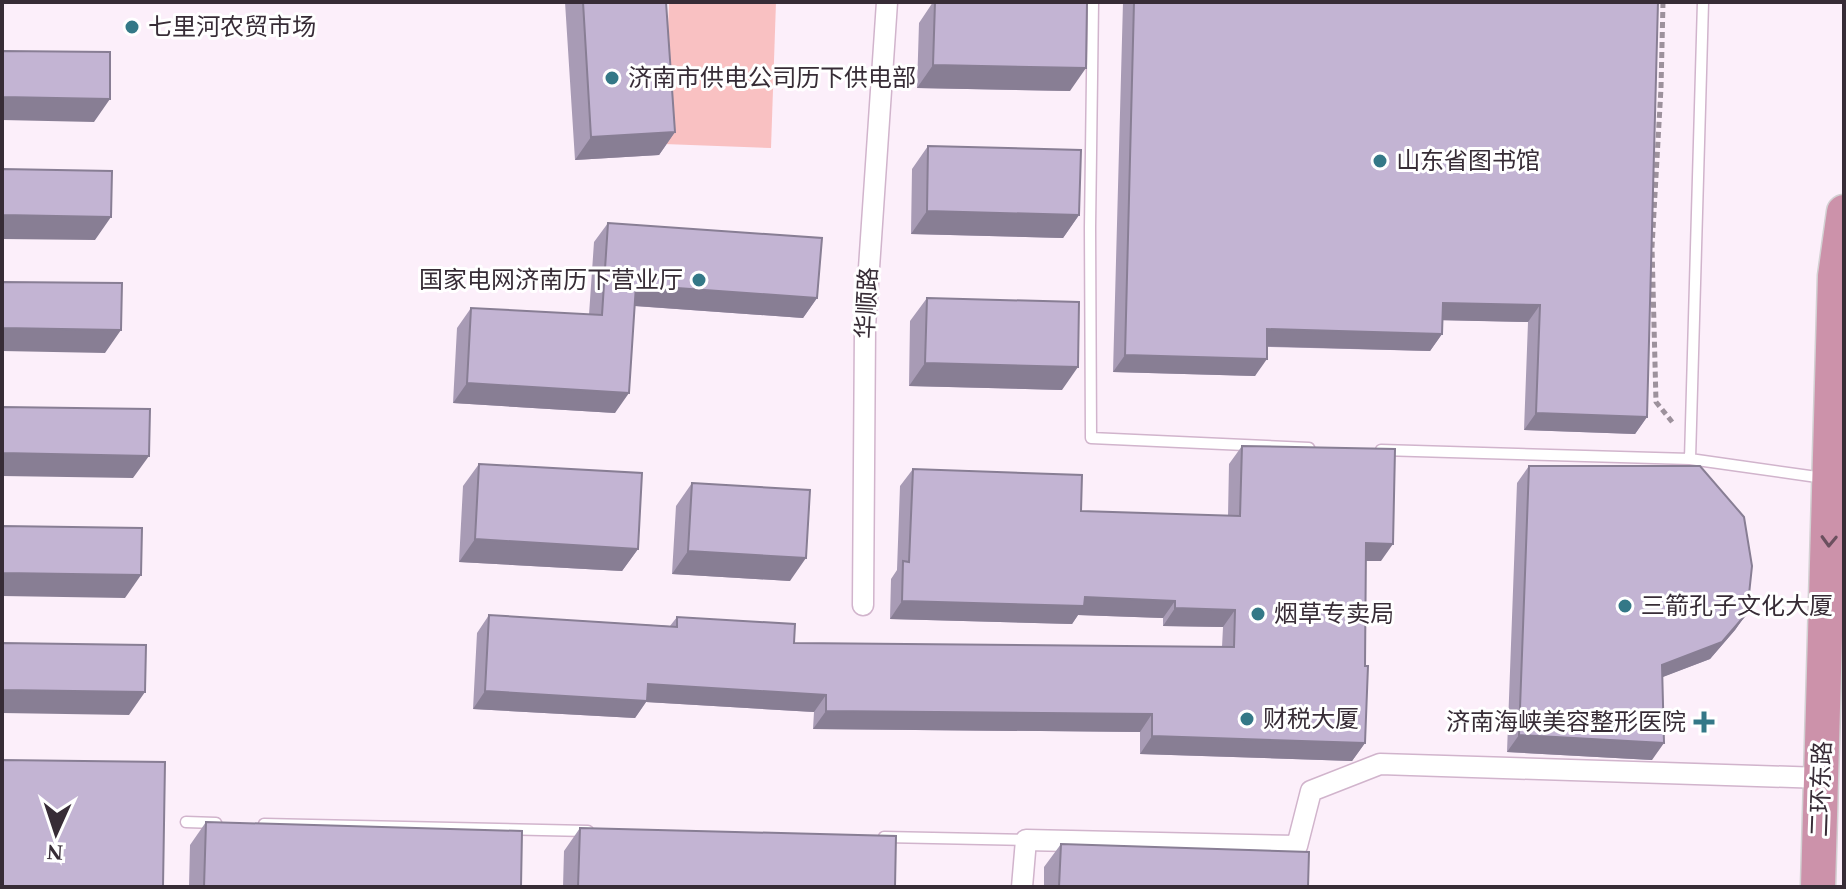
<svg xmlns="http://www.w3.org/2000/svg" width="1846" height="889" viewBox="0 0 1846 889" font-family="'Times New Roman','Noto Sans SC',serif">
	<style>
		.green { fill: #f9c1c2 }
		.lines { fill: none; stroke-linecap: round; stroke-linejoin: round }
		.service-casing { stroke: #d1b4cc; stroke-width: 13 }
		.minor-casing { stroke: #d1b4cc; stroke-width: 23 }
		.trunk-casing { stroke: #d3d1d3; stroke-width: 37 }
		.path { stroke: #9d919c; stroke-width: 5; stroke-dasharray: 6 4; stroke-linecap: butt }
		.service { stroke: #fff; stroke-width: 10 }
		.minor { stroke: #fff; stroke-width: 20 }
		.trunk { stroke: #cc92aa; stroke-width: 34 }
		.wall { fill: #a89bb5 }
		.shaded-wall { fill: #887e94 }
		.building { fill: #c3b4d3; stroke: #887e94; stroke-width: 2 }
		.oneway { stroke: #6b505f }
		.poi-dot { fill: #347887; stroke: #fff; stroke-width: 3 }
		.labels { text-anchor: middle; dominant-baseline: central; stroke-width: 6; stroke-linejoin: round; paint-order: stroke }
		.poi-label { font-size: 24px; fill: #372c36; stroke: #fff; text-anchor: start }
		.street-label { font-size: 24px; fill: #372c36; stroke: #fff }
	</style>
	<rect width="100%" height="100%" fill="#fceffa"/>
	<path class="green" d="M669,2H776L771,148L664,144Z"/>
	<g class="lines">
		<g class="service-casing">
			<path id="service" d="M1093,2L1090,227L1091,438L1309,448
				M1381,450L1690,459L1824,478
				M1690,459L1703,2
				M186,822L216,823
				M264,824L588,831
				M884,837L1026,840"/>
		</g>
		<g class="minor-casing">
			<path id="minor" d="M863,605L865,327L887,2
				M1022,887L1026,840L1297,846L1311,791L1380,764L1822,778"/>
		</g>
		<g class="trunk-casing">
			<path id="trunk" d="M1818,887L1835,276L1844,212"/>
		</g>
		<path class="path" d="M1663,2L1661,88L1652,247L1656,402L1673,423"/>
		<use href="#service" class="service"/>
		<use href="#minor" class="minor"/>
		<use href="#trunk" class="trunk"/>
	</g>
	<path class="wall" d="M565,2H666L675,132L659,155L575,160Z
		M933,2H1034L1070,91L917,88L919,23Z
		M1123,2H1658L1647,417L1635,434L1524,430L1528,322L1442,320V334L1430,351L1267,347L1255,376L1113,372Z
		M928,146L1079,215L1063,238L911,234L912,169Z
		M608,223L817,298L803,318L634,306L615,413L453,403L457,328L471,308L589,315L594,242Z
		M927,298L1062,390L909,386L910,321Z
		M1242,446L1381,561H1366L1365,743L1352,761L1140,754V732L813,729L814,712L646,702L635,718L473,709L477,633L489,615L670,626L677,617L794,643L1222,647L1223,627L1163,626V618L1078,615L1072,624L890,619L891,579L897,570L900,486L913,469L1081,511L1228,516L1229,464Z
		M479,464L638,549L622,571L459,562L463,486Z
		M1529,466L1747,613L1735,630L1710,659L1662,677L1652,760L1507,752L1517,483Z
		M692,483L790,581L672,574L676,506Z
		M206,822L521,887H189L190,845Z
		M580,828L895,887H563L564,851Z
		M1061,844L1308,887H1044V867Z"/>
	<path class="shaded-wall" d="M933,65L1086,68L1070,91L917,88Z
		M2,97L110,99L94,122L2,120Z
		M675,132L659,155L575,160L591,137Z
		M927,211L1079,215L1063,238L911,234Z
		M2,215L111,217L95,240L2,239Z
		M636,285L817,298L803,318L622,305Z
		M1443,303L1540,305L1528,322L1431,320Z
		M2,328L121,330L105,353L2,351Z
		M1267,329L1442,334L1430,351L1256,346Z
		M1125,355L1267,359L1255,376L1113,372Z
		M925,363L1078,367L1062,390L909,386Z
		M467,383L629,393L615,413L453,403Z
		M1536,413L1647,417L1635,434L1524,430Z
		M2,453L149,456L133,478L2,476Z
		M475,539L638,549L622,571L459,562Z
		M1366,543L1393,544L1381,561H1354Z
		M688,551L806,558L790,581L672,574Z
		M2,573L141,575L125,598L2,596Z
		M1085,597L1175,601L1163,618L1078,615L1072,624L890,619L902,601Z
		M1175,608L1235,610L1223,627L1163,626Z
		M1747,613L1735,630L1710,659L1650,682L1662,665Z
		M648,684L826,695L814,712L646,702L635,718L473,709L485,691Z
		M2,690L145,692L129,715L2,713Z
		M826,711L1152,714L1140,732L813,729Z
		M1519,735L1664,743L1652,760L1507,752Z
		M1152,736L1365,743L1352,761L1140,754Z"/>
	<path class="building" d="M583,2H666L675,132L591,137Z
		M935,2L1087,3L1086,68L933,65Z
		M1134,2H1658L1647,417L1536,413L1540,305L1443,303L1442,334L1267,329V359L1125,355Z
		M2,51L110,52V99L2,97Z
		M928,146L1081,150L1079,215L927,211Z
		M2,169L112,171L111,217L2,215Z
		M608,223L822,238L817,298L636,285L629,393L467,383L471,308L602,315Z
		M2,282L122,283L121,330L2,328Z
		M927,298L1079,302L1078,367L925,363Z
		M2,407L150,409L149,456L2,453Z
		M1242,446L1395,449L1393,544L1366,543L1365,666H1368L1365,743L1152,736V714L826,711V695L648,684L647,701L485,691L489,615L677,627V617L795,624L794,643L1234,647L1235,610L1175,608V601L1085,597L1084,606L902,601L903,561L909,562L913,469L1082,475L1081,511L1240,516Z
		M479,464L642,473L638,549L475,539Z
		M1529,466H1700L1744,517L1752,566L1747,613L1722,642L1662,665L1664,743L1519,735Z
		M692,483L810,490L806,558L688,551Z
		M2,526L142,528L141,575L2,573Z
		M2,643L146,645L145,692L2,690Z
		M2,760L165,762L163,887H2Z
		M206,822L522,831L521,887H204Z
		M580,828L896,836L895,887H578Z
		M1061,844L1309,852L1308,887H1059Z"/>
	<defs><path id="oneway-chevron" d="M-2-3.5L2.5 0L-2 3.5" fill="none" stroke-width="1.6" stroke-linecap="round" stroke-linejoin="round" transform="scale(2)"/></defs>
	<use class="oneway" href="#oneway-chevron" transform="translate(1829 541) rotate(92)"/>
	<g class="poi-dot">
		<circle cx="132" cy="27" r="8"/>
		<circle cx="612" cy="78" r="8"/>
		<circle cx="1380" cy="161" r="8"/>
		<circle cx="699" cy="280" r="8"/>
		<circle cx="1625" cy="606" r="8"/>
		<circle cx="1258" cy="614" r="8"/>
		<circle cx="1247" cy="719" r="8"/>
		<path d="M1700 710h8v8h8v8h-8v8h-8v-8h-8v-8h8z"/>
	</g>
	<g class="labels">
		<g class="poi-label">
			<text x="148" y="27">七里河农贸市场</text>
			<text x="628" y="78">济南市供电公司历下供电部</text>
			<text x="1396" y="161">山东省图书馆</text>
			<text x="683" y="280" text-anchor="end">国家电网济南历下营业厅</text>
			<text x="1641" y="606">三箭孔子文化大厦</text>
			<text x="1274" y="614">烟草专卖局</text>
			<text x="1263" y="719">财税大厦</text>
			<text x="1686" y="722" text-anchor="end">济南海峡美容整形医院</text>
		</g>
		<g class="street-label">
			<text transform="translate(867 303) rotate(-87)">华顺路</text>
			<text transform="translate(1821 789) rotate(-88)">二环东路</text>
		</g>
	</g>
	<rect width="1846" height="889" fill="none" stroke="#372c36" stroke-width="8"/>
	<g transform="translate(56 833) rotate(183)" stroke="#ffffff" stroke-width="6" paint-order="stroke">
	<path d="M0-6L14 30L0 20L-14 30Z" fill="#372c36"/>
	<text y="-12" font-size="22" font-weight="bold" text-anchor="middle" fill="#372c36">N</text>
	</g>
</svg>
